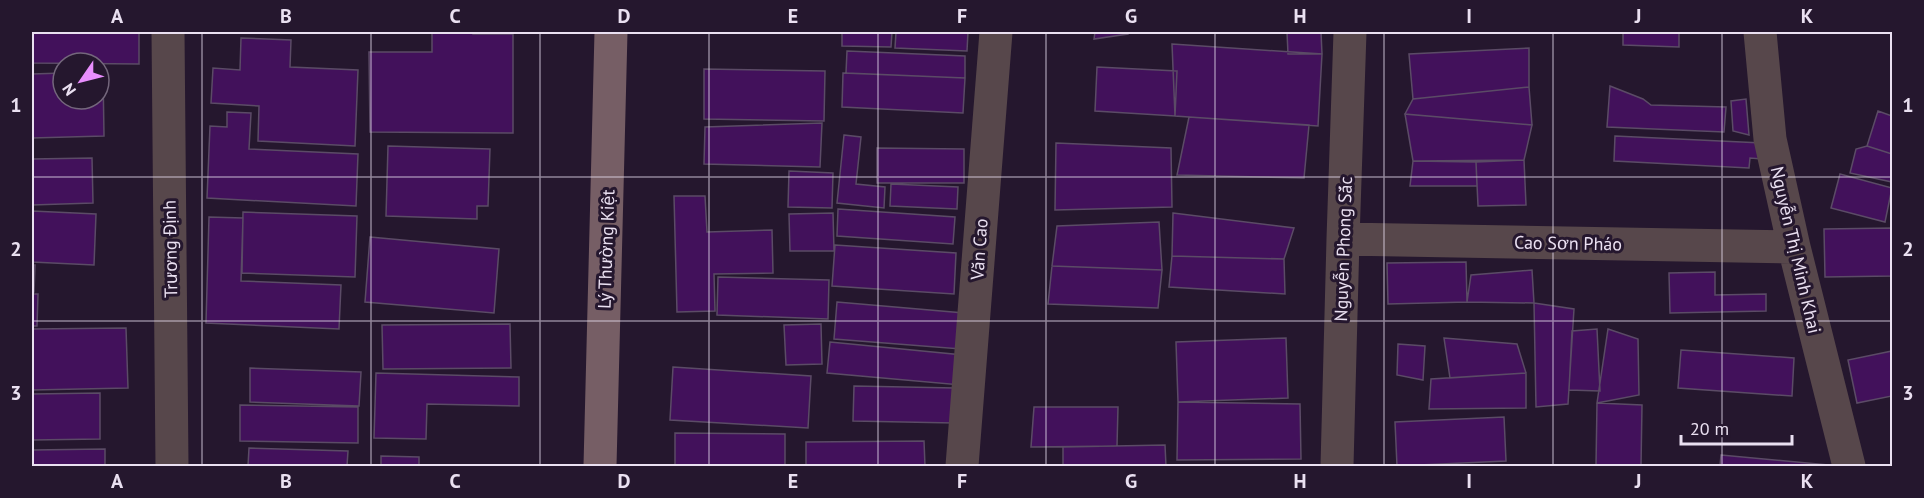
<svg xmlns="http://www.w3.org/2000/svg" width="1924" height="498" viewBox="0 0 1924 498" font-family="'PT Sans',sans-serif">
	<style>
		.building { fill: #42115b; stroke: #5b4b66; stroke-width: 1.5 }
		.lines { fill: none; stroke-linecap: round; stroke-linejoin: round }
		.street { stroke: #57474b; stroke-width: 33 }
		.secondary { stroke: #765e65; stroke-width: 33 }
		.grid { fill: none; stroke: #eae0f1; stroke-width: 1.5; stroke-opacity: 0.55 }
		.labels { text-anchor: middle; dominant-baseline: central; stroke-width: 6; stroke-linejoin: round; paint-order: stroke }
		.street-label { font-size: 18px; fill: #eae0f1; stroke: #25172e }
		.neatline { fill: none; stroke: #eae0f1; stroke-width: 2 }
		.grid-label { font-size: 20px; text-anchor: middle; font-weight: bold; fill: #eae0f1 }
	</style>
	<rect width="100%" height="100%" fill="#25172e"/>
	<path class="building" d="M32,32H139V64L32,63Z
		M432,32H473V34H513V133L370,132L369,52H432Z
		M842,32H892L891,47L842,46Z
		M896,32H968L967,51L895,48Z
		M1095,32H1128V34L1094,39Z
		M1287,32H1321L1322,54H1288Z
		M1623,32H1679V47L1623,45Z
		M241,38L291,40L290,67L358,70L355,146L258,141L259,106L211,103L213,68L240,70Z
		M1172,44L1322,54L1318,126L1175,116Z
		M1529,48V87L1413,99L1409,54Z
		M847,51L965,56V78L846,73Z
		M1097,67L1177,71L1175,116L1095,111Z
		M704,69L825,71L824,121L704,119Z
		M99,72H103L104,136L32,138V74L63,73V99H99Z
		M843,73L965,78L963,113L842,107Z
		M1610,86L1643,99L1651,105L1726,107L1724,132L1607,127Z
		M1529,87L1532,125L1405,114L1413,99Z
		M1746,99L1749,135L1733,131L1731,101Z
		M1878,111L1892,116V154L1867,146Z
		M227,112L251,113L249,149L358,154L356,206L207,198L210,126L227,127Z
		M1405,114L1532,125L1524,160L1413,161Z
		M1189,117L1309,125L1304,178L1177,175Z
		M822,123L820,167L704,164L705,127Z
		M844,135L861,137L856,184L885,187L884,208L837,203Z
		M1615,136L1762,143V159L1750,158L1749,168L1614,161Z
		M1056,143L1171,148L1172,207L1055,210Z
		M388,146L490,149L488,206H477V219L386,216Z
		M1867,146L1892,154V182L1850,173L1856,149Z
		M877,148L964,149V183H877Z
		M92,158L93,203L32,205V159Z
		M1524,160L1526,205L1478,206L1476,162Z
		M1413,161L1476,162L1477,186H1410Z
		M789,171L833,173L832,208L788,207Z
		M1840,174L1892,188L1885,222L1831,208Z
		M891,184L958,187L957,209L890,206Z
		M674,196H705L707,232L772,230L773,273L714,274L715,311L677,312Z
		M838,209L955,217L953,244L837,236Z
		M32,211L96,214L94,265L32,262Z
		M243,212L357,216L355,277L242,273Z
		M833,213L834,251H790L789,214Z
		M1173,213L1294,228L1284,259L1172,256Z
		M209,217L243,218L241,281L341,285L339,329L206,323Z
		M1159,222L1162,270L1052,266L1057,226Z
		M1892,228V276L1825,277L1824,229Z
		M370,237L499,249L494,313L365,302Z
		M835,245L956,253L954,294L832,286Z
		M1172,256L1284,259L1285,294L1169,287Z
		M1466,262L1467,302L1388,304L1387,263Z
		M32,265H35L34,292H32Z
		M1052,266L1162,270L1158,308L1048,304Z
		M1532,270L1534,303L1467,302L1471,275Z
		M1715,272V295L1766,294V311L1670,313L1669,273Z
		M718,277L829,280L828,319L717,315Z
		M32,294H38L37,326H32Z
		M837,302L964,313L961,349L834,339Z
		M1534,303L1574,309L1568,404L1536,407Z
		M510,324L511,368L383,369L382,325Z
		M821,324L822,364L786,365L784,325Z
		M126,328L128,388L32,390V329Z
		M1597,329L1600,391L1569,390L1572,331Z
		M1608,329L1638,339L1639,395L1597,403Z
		M1286,338L1288,398L1178,402L1176,342Z
		M1444,338L1517,344L1526,373L1450,378Z
		M830,342L963,355L961,385L827,373Z
		M1398,344L1425,346L1423,380L1397,375Z
		M1681,350L1794,358L1792,396L1678,388Z
		M1892,351V396L1857,403L1848,360Z
		M673,367L811,376L808,428L670,420Z
		M250,368L361,372L359,406L250,402Z
		M376,373L519,377V406L427,404L426,439L374,438Z
		M1526,373V408L1429,409L1431,379Z
		M854,386L955,388L954,423L853,421Z
		M100,393V439L32,440V394Z
		M1178,402L1300,404L1301,459L1177,460Z
		M1597,403L1642,405L1641,466H1596Z
		M240,405L358,407V443L240,441Z
		M1034,407H1118L1117,446L1031,447Z
		M1504,417L1506,461L1397,466L1395,422Z
		M675,433L785,434V466H675Z
		M924,441L925,466H806V442Z
		M1165,445L1166,466H1063V447Z
		M249,448L348,451L347,466H248Z
		M105,449V466H32V450Z
		M1721,455L1828,465V466H1720Z
		M381,456L419,457V466H381Z"/>
	<g class="lines">
		<path class="street" d="M168,32L172,466
			M1760,32L1770,139L1794,247L1849,466
			M1343,239L1794,247
			M962,466L996,32
			M1337,466L1343,239L1350,32"/>
		<path class="secondary" d="M600,466L611,32"/>
	</g>
	<path class="grid" d="M202,32V466M371,32V466M540,32V466M709,32V466M878,32V466M1046,32V466M1215,32V466M1384,32V466M1553,32V466M1722,32V466M32,177H1892M32,321H1892"/>
	<g class="labels">
		<g class="street-label">
			<text transform="translate(1568 243) rotate(1)">Cao Sơn Pháo</text>
			<text transform="translate(170 249) rotate(-91)">Trương Định</text>
			<text transform="translate(606 249) rotate(-88)">Lý Thường Kiệt</text>
			<text transform="translate(979 249) rotate(-86)">Văn Cao</text>
			<text transform="translate(1343 249) rotate(-88)">Nguyễn Phong Sắc</text>
			<text transform="translate(1796 250) rotate(77)">Nguyễn Thị Minh Khai</text>
		</g>
	</g>
	<rect width="1924" height="498" fill="none" stroke="#25172e" stroke-width="66"/>
	<g transform="translate(81 81) rotate(235)"><circle r="28" fill="#25172e" stroke="#74677c" stroke-width="1.5"/>
	<path d="M0-4.5L10 22L0 15L-10 22Z" fill="#e98efe"/>
	<text y="-9" font-size="16" font-weight="bold" text-anchor="middle" fill="#eae0f1">N</text>
	</g>
	<path d="M1681 435v9h111v-9" fill="none" stroke="#eae0f1" stroke-width="3"/>
	<text x="1690" y="435" font-size="18" fill="#eae0f1" stroke="#25172e" stroke-width="4.5" paint-order="stroke">20 m</text>
	<rect x="33" y="33" width="1858" height="432" class="neatline"/>
	<g class="grid-label">
		<text x="117" y="23">A</text>
		<text x="286" y="23">B</text>
		<text x="455" y="23">C</text>
		<text x="624" y="23">D</text>
		<text x="793" y="23">E</text>
		<text x="962" y="23">F</text>
		<text x="1131" y="23">G</text>
		<text x="1300" y="23">H</text>
		<text x="1469" y="23">I</text>
		<text x="1638" y="23">J</text>
		<text x="1807" y="23">K</text>
		<text x="16" y="112">1</text>
		<text x="1908" y="112">1</text>
		<text x="16" y="256">2</text>
		<text x="1908" y="256">2</text>
		<text x="16" y="400">3</text>
		<text x="1908" y="400">3</text>
		<text x="117" y="488">A</text>
		<text x="286" y="488">B</text>
		<text x="455" y="488">C</text>
		<text x="624" y="488">D</text>
		<text x="793" y="488">E</text>
		<text x="962" y="488">F</text>
		<text x="1131" y="488">G</text>
		<text x="1300" y="488">H</text>
		<text x="1469" y="488">I</text>
		<text x="1638" y="488">J</text>
		<text x="1807" y="488">K</text>
	</g>
</svg>
